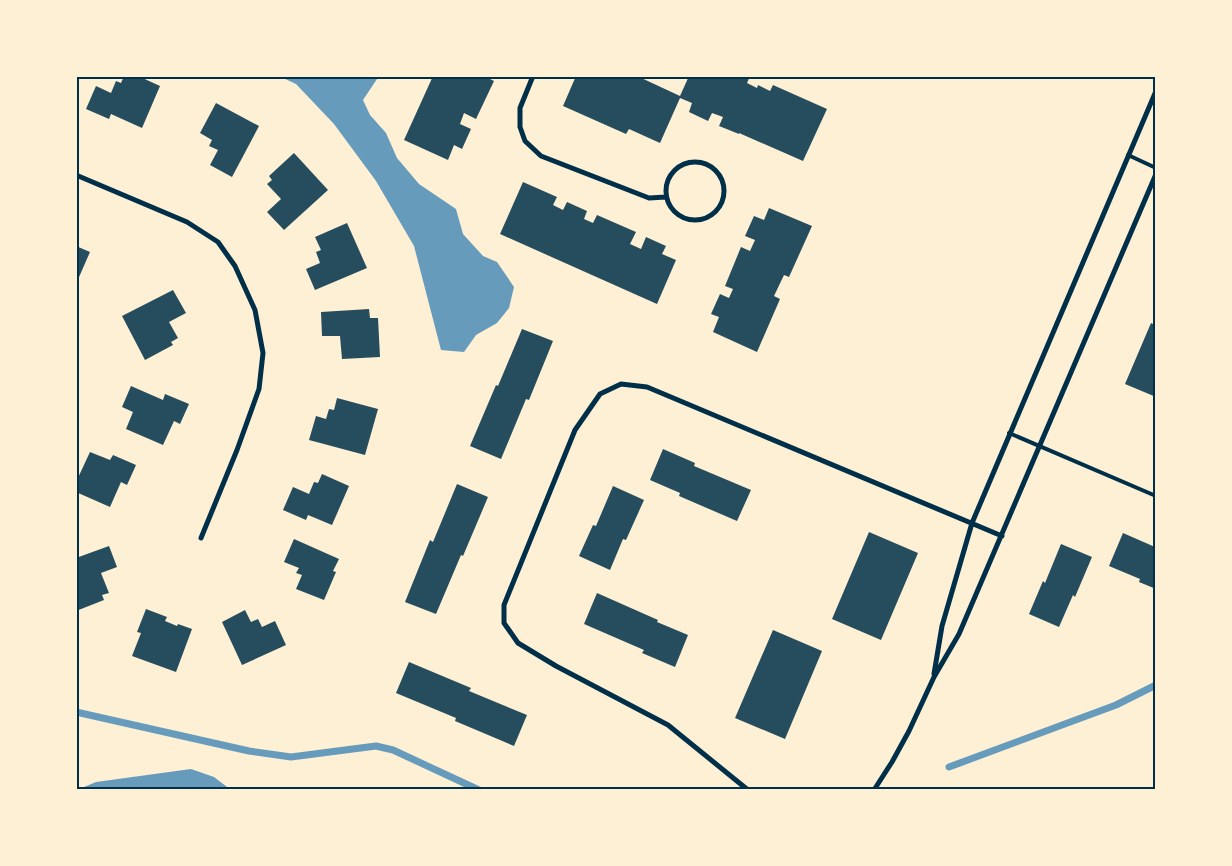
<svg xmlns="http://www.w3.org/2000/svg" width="1232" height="866" viewBox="0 0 1232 866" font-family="'Public Sans',sans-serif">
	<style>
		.water { fill: #669bbc }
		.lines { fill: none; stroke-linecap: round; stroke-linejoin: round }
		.stream { stroke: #669bbc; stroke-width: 7 }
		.building { fill: #264d5e }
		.service { stroke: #003049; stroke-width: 4 }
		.minor { stroke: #003049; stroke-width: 5 }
		.neatline { fill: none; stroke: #003049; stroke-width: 2 }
	</style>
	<rect width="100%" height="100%" fill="#fdf0d5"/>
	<path class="water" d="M279,76H379L363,100L370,115L386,133L397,158L419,184L456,209L463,234L483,256L497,262L514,287L509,308L497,323L476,335L464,352L441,350L414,246L376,181L334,124L296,84Z
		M191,769L214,777L231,790H77L96,782Z"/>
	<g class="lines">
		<path class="stream" d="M76,712L249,751L291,757L376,746L393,750L479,790
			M949,767L1116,705L1156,685"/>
	</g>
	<path class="building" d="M124,76H138L160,86L142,128L111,114L109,119L86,109L96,86L111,93L116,81L121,83Z
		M433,76H484L494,81L476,119L464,113L460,124L471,129L462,149L454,145L448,160L404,140Z
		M576,76H637L680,96L689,76H750L747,83L757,88L758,85L770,91L773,85L827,109L803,161L739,133V134L719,126L723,117L712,113L708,121L689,112L692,103L680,98L660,143L629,129L626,134L563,106Z
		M216,103L259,126L232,177L210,165L218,150L209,146L212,140L200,133Z
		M294,153L328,190L284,230L267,212L281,199L267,184L272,180L269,176Z
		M523,182L557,197L553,205L563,210L567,202L587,211L584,219L593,223L597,215L636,232L630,244L641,249L646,237L666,246L662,254L676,260L657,304L500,234Z
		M769,208L812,226L789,277L784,275L774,296L780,299L757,352L713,332L719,317L711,314L720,294L729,298L733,289L725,286L741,247L750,251L755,240L745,236L754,216L764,220Z
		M347,223L367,268L315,290L306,269L320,263L316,252L321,250L315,237Z
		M76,246L90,252L76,284Z
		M173,290L186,313L169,322L178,338L171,342L173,345L145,360L122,316Z
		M369,309L370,318H378L380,357L342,359L340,336H322L321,312Z
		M1156,318V397L1125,384L1151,323L1153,324Z
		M522,329L553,341L529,400L526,399L501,459L470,446L496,385L498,386Z
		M131,386L163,400L165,394L189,404L180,424L174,421L163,445L126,429L133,412L122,407Z
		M337,398L378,409L365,455L309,440L316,416L326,419L329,409L334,410Z
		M663,449L695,463L694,466L751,490L737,521L679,496L680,493L650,480Z
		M90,452L110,460L113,455L136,465L127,485L121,482L110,507L76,492V482Z
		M322,474L349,486L332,525L308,515L306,520L283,510L293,487L309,494L314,482L318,483Z
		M457,484L488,497L463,556L461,555L436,614L405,602L430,540L433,542Z
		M613,486L644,500L626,540L623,539L610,570L579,556L593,525L596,526Z
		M869,532L918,553L881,640L832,619Z
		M1123,533L1155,547L1153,552H1156V589L1139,582L1140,579L1109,566Z
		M294,539L339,559L333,571L336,572L324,600L296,589L302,575L296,573L299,568L284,562Z
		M1061,544L1092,557L1075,597L1073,595L1059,627L1029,614L1043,581L1045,583Z
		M109,546L117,567L101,573L109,593L102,595L104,600L76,611V558Z
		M597,593L658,620L657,622L688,635L675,667L642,653L644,650L584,624Z
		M146,609L167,617L165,621L177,626L178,624L192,629L176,672L132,656L141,633L137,632Z
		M245,610L251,622L258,619L262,627L275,621L286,645L242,665L222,622Z
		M773,630L822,651L785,739L735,718Z
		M409,662L471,688L469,691L527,715L514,746L455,721L456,718L396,693Z"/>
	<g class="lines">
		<path class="service" d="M1128,155L1156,168
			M1009,433L1156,496"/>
		<path class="minor" d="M533,76L520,108V127L525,141L541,156L649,198L666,197
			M666 191a29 29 0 1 1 58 0a29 29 0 1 1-58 0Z
			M76,175L187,222L218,242L235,266L255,310L263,353L259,389L237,450L201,538
			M934,674L942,626L972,523L1156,91
			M748,790L668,725L556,666L518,643L504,623V605L575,430L600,394L621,384L647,387L1002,536
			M874,790L892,762L909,731L934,677L959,634L1156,174"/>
	</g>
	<rect width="1232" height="866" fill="none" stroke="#fdf0d5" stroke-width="155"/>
	<rect x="78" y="78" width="1076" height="710" class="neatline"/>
</svg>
